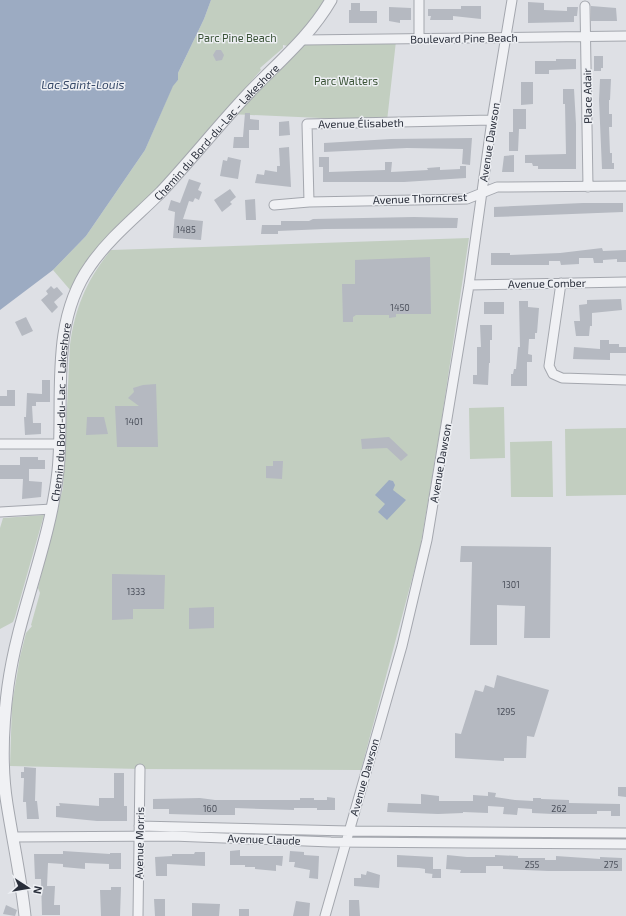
<svg xmlns="http://www.w3.org/2000/svg" width="626" height="916" viewBox="0 0 626 916" font-family="'Exo 2',sans-serif">
	<style>
		.green { fill: #c2cec0 }
		.water { fill: #9cabc2 }
		.building { fill: #b5b9c1 }
		.lines { fill: none; stroke-linecap: round; stroke-linejoin: round }
		.minor-casing { stroke: #a4a7ae; stroke-width: 11 }
		.tertiary-casing { stroke: #a4a7ae; stroke-width: 13 }
		.minor { stroke: #f0f1f4; stroke-width: 9 }
		.tertiary { stroke: #f0f1f4; stroke-width: 11 }
		.labels { text-anchor: middle; dominant-baseline: central; stroke-width: 3; stroke-linejoin: round; paint-order: stroke }
		.number-label { font-size: 9px; fill: #4c515c }
		.park-label { font-size: 11px; fill: #3b5438; stroke: #edeff3 }
		.street-label { font-size: 11px; fill: #292e3a; stroke: #edeff3 }
		.water-label { font-size: 12px; font-style: italic; fill: #384a69; stroke: #edeff3 }
	</style>
	<rect width="100%" height="100%" fill="#dee0e5"/>
	<path class="green" d="M211,0H326L313,19L288,46L283,45V48L260,68L261,70C230,105 201,142 169,176C134,213 92,243 71,291L53,270L86,236L145,150L173,85L178,80V73L204,19Z
		M303,40L396,41L387,121L229,114Z
		M469,238L441,423L420,549L361,770L140,769L10,766L12,704L20,657L26,633L32,626L31,625L40,593L38,588L63,488L70,345C75,308 87,279 111,250Z
		M504,407L505,458L470,459L469,408Z
		M626,428V495L566,496L565,429Z
		M552,441L553,497H511L510,442Z
		M44,515L15,617L13,622L0,629V528L3,518Z"/>
	<path class="water" d="M0,0H211L204,19L178,73V80L173,86L145,150L86,236L53,270L0,310Z
		M389,480L393,481L395,485L393,490L406,500L387,520L378,512L385,504L375,495Z"/>
	<path class="building" d="M528,2L544,3V10L567,11V7H578L577,16H574V22L528,23Z
		M351,3H360V11H377V23H349V10H351Z
		M461,6H481V19L453,16V20H430L431,16H428V9H461Z
		M591,6L616,8L617,21H591Z
		M389,7L411,8V20H400V23L389,21Z
		M216,50H221L224,55L222,60L216,61L213,55Z
		M594,56H603V68H601V71H594Z
		M556,59H576V69L549,70V74H535V61H556Z
		M600,79H611L610,100H609V114H612V127H609L610,153H612V163H614V169H602L599,100Z
		M521,82H533V104L521,105Z
		M563,89H574L576,124V169H538V166H533L532,163H525V155L566,154L565,104H563Z
		M513,109H526V129H519L518,151H509V132H513Z
		M245,113H250V119L259,120V130H249V148H233L234,137H243Z
		M289,121L290,135L279,136V122Z
		M472,138L470,165L462,164L463,149L407,148L324,152V143L391,139Z
		M289,147L291,187L255,183L257,174L264,175L265,170L277,172V166H280L279,148Z
		M514,155V172H502L504,156Z
		M228,157L241,160L238,179L220,176L223,160L227,161Z
		M319,157H329V172L385,170V162H392L391,172L428,170L427,168L440,167V170L460,169V166H466V178L404,182H323V167H319Z
		M189,179L201,183L198,190L202,192L199,200L195,198L193,202L189,201L183,219L203,221L201,240L173,238L175,212L168,210L171,200L180,203Z
		M230,189L236,197L230,202L232,204L222,212L214,200Z
		M255,199L256,220H246L245,200Z
		M583,203H623V212L494,217V207Z
		M414,217L458,218L457,228L325,229L278,231V234H261L262,225H281V221H309L313,219Z
		M602,248L603,251L626,250V262H617V259L603,260V263H594L593,258H579V264L561,265L560,261H549V265H491V253H510V255L560,253Z
		M430,257L431,314H396V317L389,318V315H356L353,317V322H343L342,284H355V260Z
		M51,286L54,289L57,287L63,294L54,302L58,307L52,313L41,300L48,294L46,291Z
		M621,299L622,310L592,313V326H590L589,336H576L574,321H580L579,305L587,304V300Z
		M519,301H528V307L539,308L537,333H535V339H529L528,354L532,355V362H527V386H511V374H513L514,369H516L518,347H520Z
		M484,302H504V314H484Z
		M26,317L33,331L22,336L15,322Z
		M480,325H492V340H490V363H489L488,385L473,384V375H477V347H481Z
		M600,340H609V344H619V347H626V353H610V360L573,359L574,347L600,349Z
		M42,380H50V402H36V406H32L33,423H41V434L25,435L24,417H26L27,393L42,394Z
		M156,384L158,447H117L115,406H139L128,398L134,392L133,388L143,385Z
		M7,390H15V406H0V396H7Z
		M87,417H104L108,434L86,435Z
		M389,437L408,455L401,461L387,448L362,449L361,439Z
		M20,457H38V460H45V469H29V481L42,482L41,497L22,499L23,479H0V465H20Z
		M273,461H283L282,479L266,478V466H273Z
		M461,546L551,547L550,638H524L525,606L497,605V645H470L472,562H460Z
		M112,574L165,575L164,609H133V619L112,620Z
		M214,607V628L189,629V608Z
		M497,675L549,690L534,737L527,736L526,758H504V761L455,758V733L461,734L475,690L483,692L485,685L494,688Z
		M24,767L36,768L35,801H37L39,819H27L26,802H23L24,778H21V772H24Z
		M114,773H124V806H127V821H97L56,817V806H60L59,803L99,806V798H114Z
		M618,787H626V797L618,796Z
		M488,792L496,793L495,797L515,800L533,801V798H541V799L569,800V803L620,804V816H611V811H597V814H553L532,813V809L518,808L517,815L503,814L504,807L488,806V813L463,812V813L438,814L387,812L388,803L421,804V794L439,796V801H473V795L488,796Z
		M327,797L335,798V810H317V808H294V810L235,808V815H203L169,814V809H153V799L200,798L215,800H300V798H314V800H327Z
		M240,850V856H283L282,866L276,865V871L255,869V867H245V865H230V851Z
		M63,851L110,854V853H121V869H109V864L85,863V869L63,867V864L48,863L47,886H55L54,905H60V915H42L41,879H35L34,854H63Z
		M290,851L304,852V855L319,856L318,879L309,878L310,870L294,867L295,862H289Z
		M195,852H205V866L167,864V876H156L155,857L172,856V854H194Z
		M397,855L433,857V874L425,873V869L419,868L397,867Z
		M447,855L467,857H495V855L518,856V858H545V860H556V856L600,859V857L622,858V871H548L503,869V866H486V873H460L461,870L446,869Z
		M433,869H441V878H432Z
		M367,871L380,875L379,888L354,886V878H361V874L366,875Z
		M111,887H121L120,916H101L100,890H111Z
		M154,899H165V916H155Z
		M349,900H359L360,916H349Z
		M296,901L310,903L309,916H293Z
		M192,903L220,904L219,916H192Z
		M6,905L17,910L15,916L3,914Z
		M239,909H249V916H239Z"/>
	<g class="lines">
		<g class="minor-casing">
			<path id="minor" d="M585,6L588,187
				M419,39V0
				M303,40L626,36
				M309,202L307,124L492,120
				M274,205L309,202L467,199L497,187L626,186
				M561,283L549,366L553,374L562,378L626,380
				M469,285L626,282
				M0,444H59
				M0,512L52,509
				M139,826L349,831L626,833
				M13,837L172,836L331,842L626,844
				M138,916L140,769
				M325,916L402,646L427,540L469,285L492,120L512,0"/>
		</g>
		<g class="tertiary-casing">
			<g id="tertiary">
				<path id="s1" d="M25,916C21,878 13,842 7,804C1,767 3,724 8,686C18,613 50,545 58,471C65,404 48,325 90,266C109,238 137,216 161,192C190,161 217,127 246,96C276,64 309,38 331,0"/>
			</g>
		</g>
		<use href="#minor" class="minor"/>
		<use href="#tertiary" class="tertiary"/>
	</g>
	<g class="labels">
		<g class="number-label">
			<text x="186" y="229">1485</text>
			<text x="400" y="307">1450</text>
			<text x="134" y="421">1401</text>
			<text x="511" y="584">1301</text>
			<text x="136" y="591">1333</text>
			<text x="506" y="711">1295</text>
			<text x="210" y="808">160</text>
			<text x="559" y="808">262</text>
			<text x="532" y="864">255</text>
			<text x="611" y="864">275</text>
		</g>
		<g class="park-label">
			<text x="237" y="37">Parc Pine Beach</text>
			<text x="346" y="80">Parc Walters</text>
		</g>
		<g class="street-label">
			<text transform="translate(464 38) rotate(-1)">Boulevard Pine Beach</text>
			<text transform="translate(587 96) rotate(-91)">Place Adair</text>
			<text transform="translate(361 123) rotate(-1)">Avenue Élisabeth</text>
			<text stroke="none"><textPath href="#s1" startOffset="848">Chemin du Bord-du-Lac - Lakeshore</textPath></text>
			<text transform="translate(489 142) rotate(-81)">Avenue Dawson</text>
			<text transform="translate(420 198) rotate(-2)">Avenue Thorncrest</text>
			<text transform="translate(547 283) rotate(-1)">Avenue Comber</text>
			<text stroke="none"><textPath href="#s1" startOffset="512">Chemin du Bord-du-Lac - Lakeshore</textPath></text>
			<text transform="translate(440 463) rotate(-80)">Avenue Dawson</text>
			<text transform="translate(364 777) rotate(-74)">Avenue Dawson</text>
			<text transform="translate(264 839) rotate(2)">Avenue Claude</text>
			<text transform="translate(139 843) rotate(-89)">Avenue Morris</text>
		</g>
		<g class="water-label">
			<text x="83" y="84">Lac Saint-Louis</text>
		</g>
	</g>
	<g transform="translate(28 888) rotate(102)" stroke="#edeff3" stroke-width="3" paint-order="stroke">
	<path d="M0-3L7 15L0 10L-7 15Z" fill="#292e3a"/>
	<text y="-6" font-size="11" font-weight="bold" text-anchor="middle" fill="#292e3a">N</text>
	</g>
</svg>
